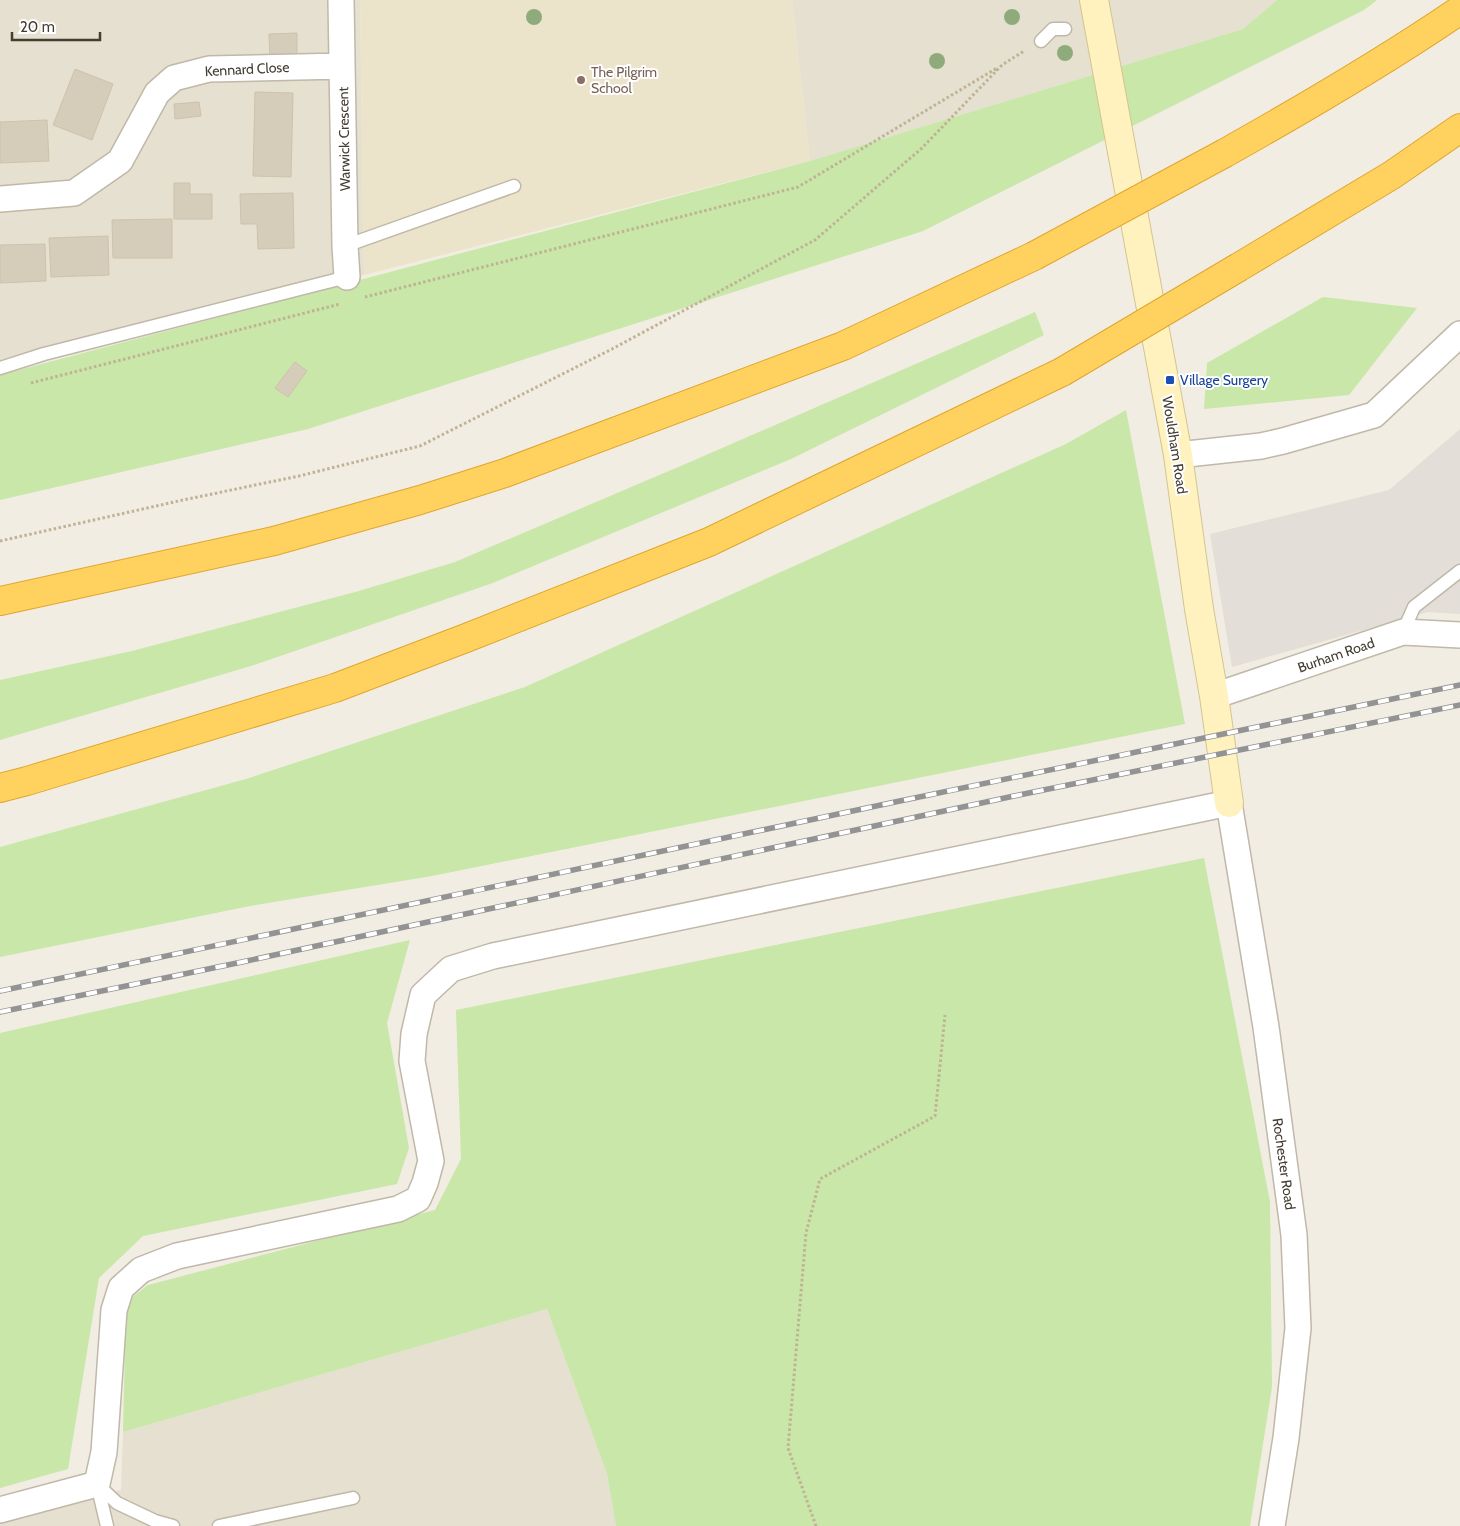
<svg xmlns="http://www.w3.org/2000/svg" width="1460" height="1526" viewBox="0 0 1460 1526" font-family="Cabin,sans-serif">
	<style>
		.residential { fill: #e6e0d0 }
		.industrial { fill: #e3ded7 }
		.education { fill: #ebe4cb }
		.green { fill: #c8e7a9 }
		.building { fill: #d6ccba; stroke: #cec2aa }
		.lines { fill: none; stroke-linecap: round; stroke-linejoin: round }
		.lane-casing { stroke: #c0b8a8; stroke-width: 15 }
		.street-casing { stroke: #c0b8a8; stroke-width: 28 }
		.secondary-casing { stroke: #d3c490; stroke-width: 30 }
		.highway-casing { stroke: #e0a62e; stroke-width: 30 }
		.path { stroke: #bfb295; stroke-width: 3; stroke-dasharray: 2.5 2.5; stroke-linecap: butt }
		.lane { stroke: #fff; stroke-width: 12 }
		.street { stroke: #fff; stroke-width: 25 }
		.secondary { stroke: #fff2be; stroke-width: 28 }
		.highway { stroke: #ffd15f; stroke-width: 28 }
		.rail-casing { stroke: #939393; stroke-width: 5.5 }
		.rail { stroke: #fff; stroke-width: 4; stroke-dasharray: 11; stroke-linecap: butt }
		.highway-bridge-casing { stroke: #e0a62e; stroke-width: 30; stroke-linecap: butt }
		.highway-bridge { stroke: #ffd15f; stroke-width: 28 }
		.tree { fill: #90ab7b }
		.education-dot { fill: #8d6e63; stroke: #fff; stroke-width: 2 }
		.transit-dot { fill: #1a4fb4; stroke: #fff; stroke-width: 2 }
		.labels { text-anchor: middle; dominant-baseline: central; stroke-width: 4; stroke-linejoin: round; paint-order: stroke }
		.street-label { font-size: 14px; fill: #433d32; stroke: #fff }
		.education-label { font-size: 14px; fill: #785e54; stroke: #fff; text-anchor: start }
		.transit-label { font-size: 14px; fill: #164399; stroke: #fff; text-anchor: start }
	</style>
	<rect width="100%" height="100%" fill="#f1ede2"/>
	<path class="residential" d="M0,0H360L364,275L0,372Z
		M792,0H1277L1243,29L810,161Z
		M547,1309L607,1474L616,1526H0V1520L121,1490L123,1432Z"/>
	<path class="industrial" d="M1460,429V614L1428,612L1232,667L1210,534L1389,490Z"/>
	<path class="education" d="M360,0H792L810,161L364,275Z"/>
	<path class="green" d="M1277,0H1377L1364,10L923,231L308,429L0,500V375L810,161L1243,29Z
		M1323,297L1417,308L1349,395L1204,409L1207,363Z
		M1035,312L1044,335L791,459L490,584L251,666L0,740V680L132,651L359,591L455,562L690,462Z
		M1126,410L1185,724L432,876L250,906L0,957V847L246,779L525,687L1066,444Z
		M1204,858L1270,1202L1272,1387L1250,1526H616L607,1474L547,1309L123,1432L126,1302L148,1285L435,1210L461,1159L456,1010Z
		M410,940L387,1023L409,1148L397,1184L143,1236L99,1278L68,1469L0,1488V1033Z"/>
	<path class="building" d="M297,33V58H270L269,34Z
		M75,69L113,84L92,140L53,125Z
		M255,92L293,93L291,177L253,176Z
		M199,102L201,116L175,119L174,104Z
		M47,120L49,161L0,163V122Z
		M174,183H190V194H212V219H174Z
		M293,193L294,248L258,249L257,224H241L240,194Z
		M172,219V258H113L112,220Z
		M108,236L109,275L51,277L49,238Z
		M45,244L46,281L0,283V245Z
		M295,362L307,371L288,397L275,388Z"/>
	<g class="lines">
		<g class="lane-casing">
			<path id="lane" d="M1041,41L1053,29H1065
				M345,246L514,186
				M0,368L44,354L347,277
				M1403,632L1414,607L1460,571
				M97,1484L117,1503L155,1521L173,1526
				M97,1484L107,1526
				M219,1526L353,1498"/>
		</g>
		<g class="street-casing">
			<path id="street" d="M341,0L345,246L347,277
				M0,199L74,193L120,161L157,93L174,78L209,69L342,66
				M1178,455L1261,446L1283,441L1374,415L1460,334
				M1214,696L1403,632L1460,635
				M0,1510L97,1484L104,1452L114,1310L121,1288L141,1270L177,1256L398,1209L418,1199L425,1183L431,1161L412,1061L414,1034L423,995L451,969L493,956L1229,803L1266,1027L1294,1235L1298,1328L1286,1438L1272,1526"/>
		</g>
		<g class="secondary-casing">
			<path id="secondary" d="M1094,0L1178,455L1199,609L1214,696L1229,803"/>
		</g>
		<g class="highway-casing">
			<path id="highway" d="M1225,153C1305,108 1384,62 1460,10
				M1239,267L1392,175L1460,128
				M0,601L274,541L420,500L505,473L843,346L1034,256
				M0,788L27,781L335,688L466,638L709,542L1062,372"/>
		</g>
		<path class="path" d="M365,297L798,187L997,68
			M31,383L340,304
			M0,541L183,500L299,476L420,446L612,349L815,240L922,148L1002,65L1024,51
			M816,1526L788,1448L806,1233L820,1179L935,1116L945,1015"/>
		<use href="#lane" class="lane"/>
		<use href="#street" class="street"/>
		<use href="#secondary" class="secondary"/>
		<use href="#highway" class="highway"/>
		<g class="rail-casing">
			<path id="rail" d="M0,991L895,802L1460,685
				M0,1012L242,962L1014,796L1460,705"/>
		</g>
		<use href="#rail" class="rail"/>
		<g class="highway-bridge-casing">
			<path id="highway-bridge" d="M1034,256L1225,153
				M1062,372L1239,267"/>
		</g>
		<use href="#highway-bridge" class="highway-bridge"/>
	</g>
	<g class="tree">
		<circle cx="534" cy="17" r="8"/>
		<circle cx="1012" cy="17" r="8"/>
		<circle cx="1065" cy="53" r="8"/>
		<circle cx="937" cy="61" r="8"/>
	</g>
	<circle class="education-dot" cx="581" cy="80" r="5"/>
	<rect class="transit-dot" x="1165" y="375" width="10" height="10" rx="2.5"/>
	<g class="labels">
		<g class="street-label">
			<text transform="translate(247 69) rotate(-3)">Kennard Close</text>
			<text transform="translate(344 139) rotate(-91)">Warwick Crescent</text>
			<text transform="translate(1175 445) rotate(81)">Wouldham Road</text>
			<text transform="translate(1336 655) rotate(-19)">Burham Road</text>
			<text transform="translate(1284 1164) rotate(82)">Rochester Road</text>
		</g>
		<g class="education-label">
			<text x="591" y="72">The Pilgrim<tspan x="591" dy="16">School</tspan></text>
		</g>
		<g class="transit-label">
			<text x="1180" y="380">Village Surgery</text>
		</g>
	</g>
	<path d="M12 32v8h88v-8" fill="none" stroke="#433d32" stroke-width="2.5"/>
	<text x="20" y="32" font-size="15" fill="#433d32" stroke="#ffffff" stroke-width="4" paint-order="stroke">20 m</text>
</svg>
